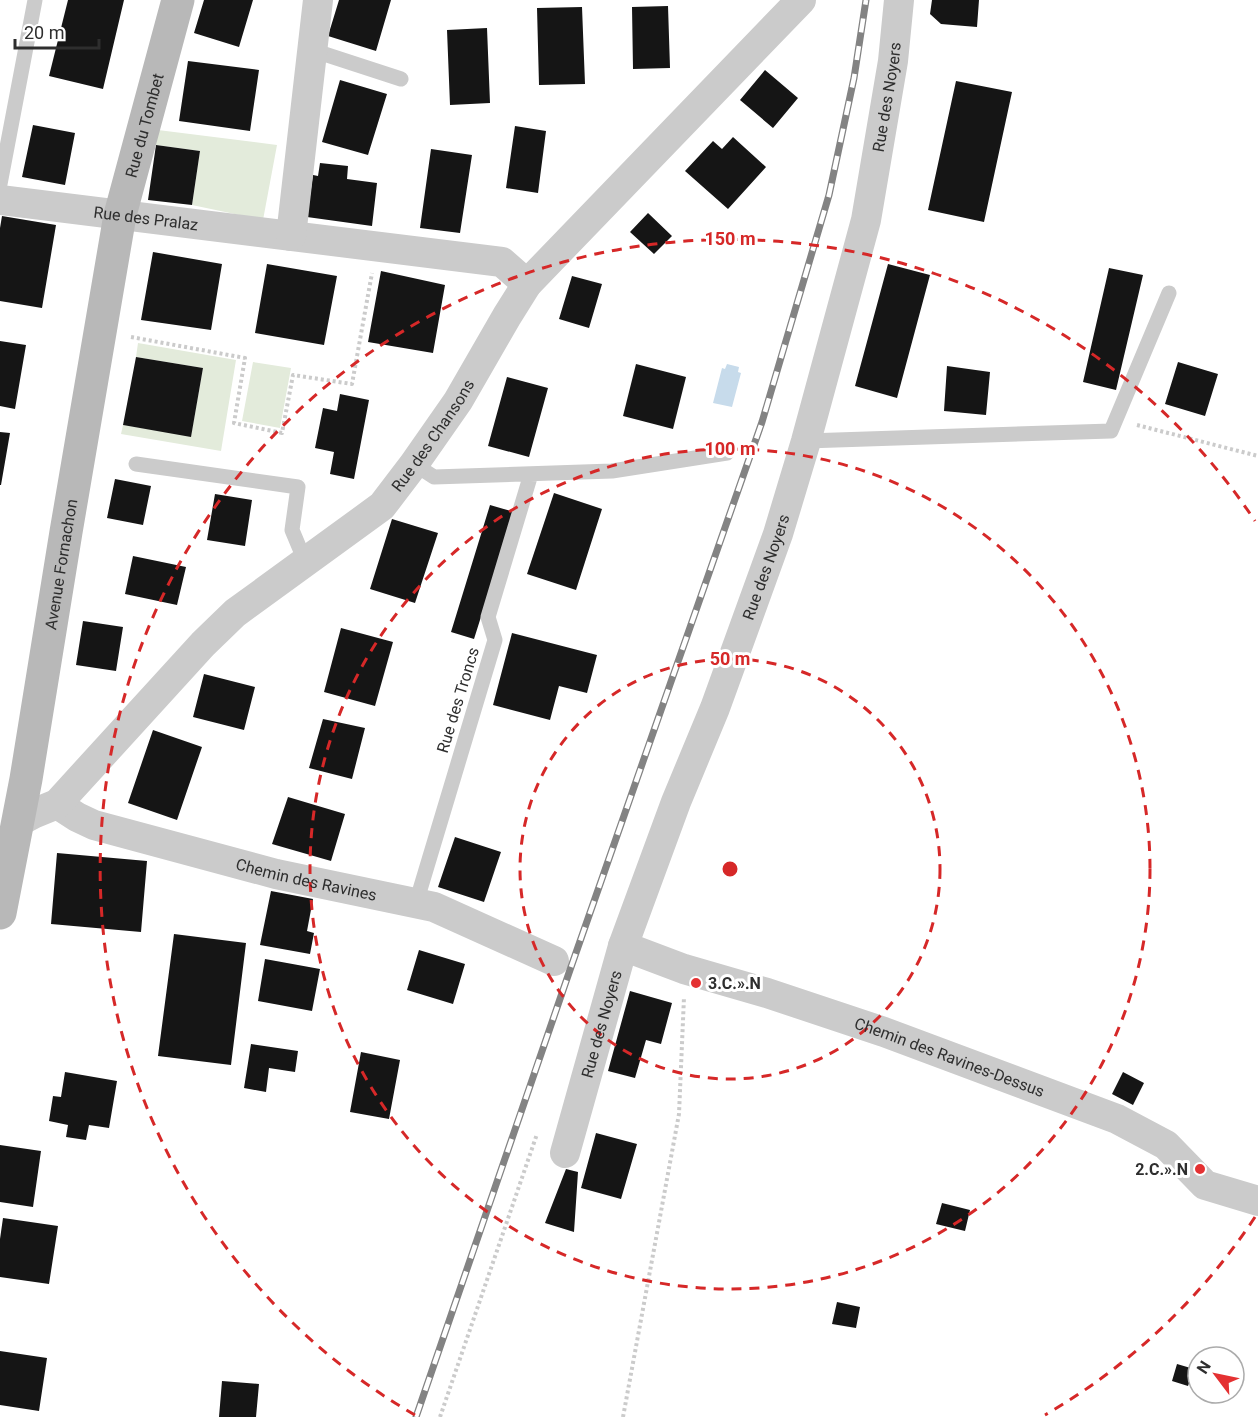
<svg xmlns="http://www.w3.org/2000/svg" width="1258" height="1417" viewBox="0 0 1258 1417" font-family="Roboto,sans-serif">
	<style>
		.green { fill: #e3ebdb }
		.water { fill: #c7dbeb }
		.building { fill: #151515 }
		.lines { fill: none; stroke-linecap: round; stroke-linejoin: round }
		.path { stroke: #cbcbcb; stroke-width: 4; stroke-dasharray: 3 3; stroke-linecap: butt }
		.lane { stroke: #cbcbcb; stroke-width: 15 }
		.street { stroke: #cbcbcb; stroke-width: 30 }
		.secondary { stroke: #b8b8b8; stroke-width: 33 }
		.rail-casing { stroke: #838383; stroke-width: 7 }
		.rail { stroke: #fff; stroke-width: 4.5; stroke-dasharray: 14; stroke-linecap: butt }
		.ring { fill: none; stroke: #d62828; stroke-width: 3; stroke-dasharray: 10 8 }
		.poi-dot { fill: #e43132; stroke: #fff; stroke-width: 2 }
		.labels { text-anchor: middle; dominant-baseline: central; stroke-width: 6; stroke-linejoin: round; paint-order: stroke }
		.street-label { font-size: 16px; fill: #2e2e2e; stroke: #fff }
		.poi-label { font-size: 16px; font-weight: bold; fill: #2e2e2e; stroke: #fff; text-anchor: start }
		.centre { fill: #d62828; stroke: #fff; stroke-width: 3 }
		.ring-label { font-size: 18px; text-anchor: middle; font-weight: bold; fill: #d62828; stroke: #fff; stroke-width: 6; stroke-linejoin: round; paint-order: stroke }
	</style>
	<rect width="100%" height="100%" fill="#fff"/>
	<path class="green" d="M158,130L277,145L263,220L192,205L200,151L156,145Z
		M138,343L236,360L221,451L121,434L123,425L191,436L203,368L136,357Z
		M253,362L291,368L280,428L242,421Z"/>
	<path class="water" d="M727,364L739,367L738,372L741,373L732,407L713,403L722,368L725,369Z"/>
	<path class="building" d="M68,0H124L103,89L49,76Z
		M204,0H253L239,47L194,33Z
		M339,0H391L376,51L328,36Z
		M932,0H979L977,27L941,24L930,14Z
		M668,6L670,68L633,69L632,7Z
		M582,7L585,84L539,85L537,8Z
		M487,28L490,103L450,105L447,30Z
		M188,61L259,70L250,131L179,121Z
		M765,70L798,98L773,128L740,100Z
		M340,80L387,94L368,155L322,142Z
		M956,81L1012,92L984,222L928,210Z
		M33,125L75,133L65,185L22,177Z
		M515,126L546,131L538,193L506,188Z
		M733,137L766,167L728,209L685,171L713,141L722,149Z
		M156,145L200,151L192,205L148,200Z
		M431,149L472,155L460,233L420,228Z
		M320,163L348,166L347,179L377,183L372,226L307,217L313,175L318,176Z
		M648,213L672,236L654,254L630,232Z
		M2,216L56,225L42,308L0,301V228Z
		M153,252L222,264L211,330L141,320Z
		M267,264L337,276L324,345L255,333Z
		M888,264L930,275L897,398L855,386Z
		M1109,268L1143,275L1116,390L1083,382Z
		M381,271L445,285L433,353L368,342Z
		M572,276L602,284L589,328L559,319Z
		M0,341L26,345L15,409L0,406Z
		M136,357L203,368L191,437L123,425Z
		M1178,362L1218,374L1205,416L1165,404Z
		M636,364L686,377L673,429L623,416Z
		M947,366L990,372L986,415L944,411Z
		M507,377L548,388L529,457L488,446Z
		M340,394L369,400L354,479L330,474L334,452L315,448L323,408L337,411Z
		M0,432L10,433L1,485H0Z
		M115,479L151,486L143,525L107,518Z
		M554,493L602,509L576,590L527,574Z
		M215,494L252,500L245,546L207,540Z
		M490,505L514,512L474,639L451,632Z
		M392,519L438,533L415,603L370,589Z
		M133,556L186,567L177,605L125,594Z
		M83,621L123,627L116,671L76,665Z
		M341,628L393,642L375,706L324,692Z
		M512,633L597,655L587,693L559,686L550,720L493,705Z
		M204,674L255,687L244,730L193,717Z
		M323,719L365,728L352,779L309,768Z
		M153,730L202,747L177,820L128,803Z
		M288,797L345,814L331,861L272,844Z
		M455,837L501,852L484,902L438,887Z
		M57,853L147,861L141,932L51,924Z
		M271,891L313,899L307,931L314,933L310,954L260,945Z
		M174,934L246,943L231,1065L158,1056Z
		M419,950L465,964L453,1004L407,990Z
		M265,959L320,969L312,1011L258,1001Z
		M630,991L672,1003L661,1044L646,1040L635,1078L608,1071Z
		M251,1044L298,1051L295,1072L269,1068L266,1092L244,1088Z
		M361,1052L400,1060L389,1119L350,1112Z
		M65,1072L117,1081L109,1128L89,1125L86,1140L66,1137L68,1125L49,1121L53,1096L61,1097Z
		M1123,1072L1144,1083L1133,1105L1112,1094Z
		M596,1133L637,1144L621,1199L581,1188Z
		M0,1145L41,1151L33,1207L0,1202Z
		M566,1169L578,1172L574,1232L545,1223Z
		M942,1203L970,1210L965,1231L936,1224Z
		M3,1218L58,1226L49,1284L0,1277V1239Z
		M837,1302L860,1307L856,1328L832,1324Z
		M0,1351L47,1358L39,1411L0,1405Z
		M1177,1364L1194,1369L1188,1386L1172,1381Z
		M222,1381L259,1384L256,1417H219Z"/>
	<g class="lines">
		<path class="path" d="M131,337L245,358L234,423L282,433L293,375L352,384L372,273
			M1137,425L1258,456
			M440,1417L537,1134
			M623,1417L679,1114L684,997"/>
		<path class="lane" d="M312,50L401,79
			M0,184L35,0
			M806,441L1111,431L1169,293
			M136,464L298,487L292,530L305,561
			M414,464L434,477L612,471L727,453
			M416,903L495,640L488,617L531,474"/>
		<g class="street">
			<path id="s1" d="M0,200L502,262L527,284"/>
			<path d="M291,236L318,0"/>
			<path id="s2" d="M57,804L77,817L94,825L276,874L434,907L554,961"/>
			<path id="s3" d="M18,822L35,813L57,804L203,644L235,613L382,506L414,464L458,401L507,316L527,284L801,0"/>
			<path id="s4" d="M623,946L684,969L767,993L884,1032L1117,1119L1166,1145L1205,1185L1258,1201"/>
			<path id="s5" d="M565,1153L623,946L676,802L715,708L778,534L806,441L866,220L893,61L899,0"/>
		</g>
		<path class="secondary" id="s6" d="M0,913L26,779L66,532L120,215L178,0"/>
		<g class="rail-casing">
			<path id="rail" d="M416,1417L571,967L762,422L829,195L854,78L866,0"/>
		</g>
		<use href="#rail" class="rail"/>
	</g>
	<g class="ring">
		<circle cx="730" cy="869" r="210"/>
		<circle cx="730" cy="869" r="420"/>
		<path d="M1255 1217A630 630 0 0 1 1045 1415M415 1415A630 630 0 1 1 1255 521"/>
	</g>
	<g class="poi-dot">
		<circle cx="696" cy="983" r="6"/>
		<circle cx="1200" cy="1169" r="6"/>
	</g>
	<g class="labels">
		<g class="street-label">
			<text stroke="none"><textPath href="#s5" startOffset="1106">Rue des Noyers</textPath></text>
			<text stroke="none"><textPath href="#s6" startOffset="801">Rue du Tombet</textPath></text>
			<text stroke="none"><textPath href="#s1" startOffset="147">Rue des Pralaz</textPath></text>
			<text stroke="none"><textPath href="#s3" startOffset="573">Rue des Chansons</textPath></text>
			<text stroke="none"><textPath href="#s6" startOffset="354">Avenue Fornachon</textPath></text>
			<text stroke="none"><textPath href="#s5" startOffset="620">Rue des Noyers</textPath></text>
			<text transform="translate(458 700) rotate(-73)">Rue des Troncs</text>
			<text stroke="none"><textPath href="#s2" startOffset="262">Chemin des Ravines</textPath></text>
			<text stroke="none"><textPath href="#s5" startOffset="134">Rue des Noyers</textPath></text>
			<text stroke="none"><textPath href="#s4" startOffset="345">Chemin des Ravines-Dessus</textPath></text>
		</g>
		<g class="poi-label">
			<text x="708" y="983">3.C.».N</text>
			<text x="1188" y="1169" text-anchor="end">2.C.».N</text>
		</g>
	</g>
	<circle cx="730" cy="869" r="9" class="centre"/>
	<g class="ring-label">
		<text x="730" y="245">150 m</text>
		<text x="730" y="455">100 m</text>
		<text x="730" y="665">50 m</text>
	</g>
	<g transform="translate(1216 1375) rotate(302)"><circle r="28" fill="#ffffff" stroke="#ababab" stroke-width="1.5"/>
	<path d="M0-4.5L10 22L0 15L-10 22Z" fill="#e43132"/>
	<text y="-9" font-size="16" font-weight="bold" text-anchor="middle" fill="#2e2e2e">N</text>
	</g>
	<path d="M15 39v9h84v-9" fill="none" stroke="#2e2e2e" stroke-width="3"/>
	<text x="24" y="39" font-size="18" fill="#2e2e2e" stroke="#ffffff" stroke-width="4.5" paint-order="stroke">20 m</text>
</svg>
